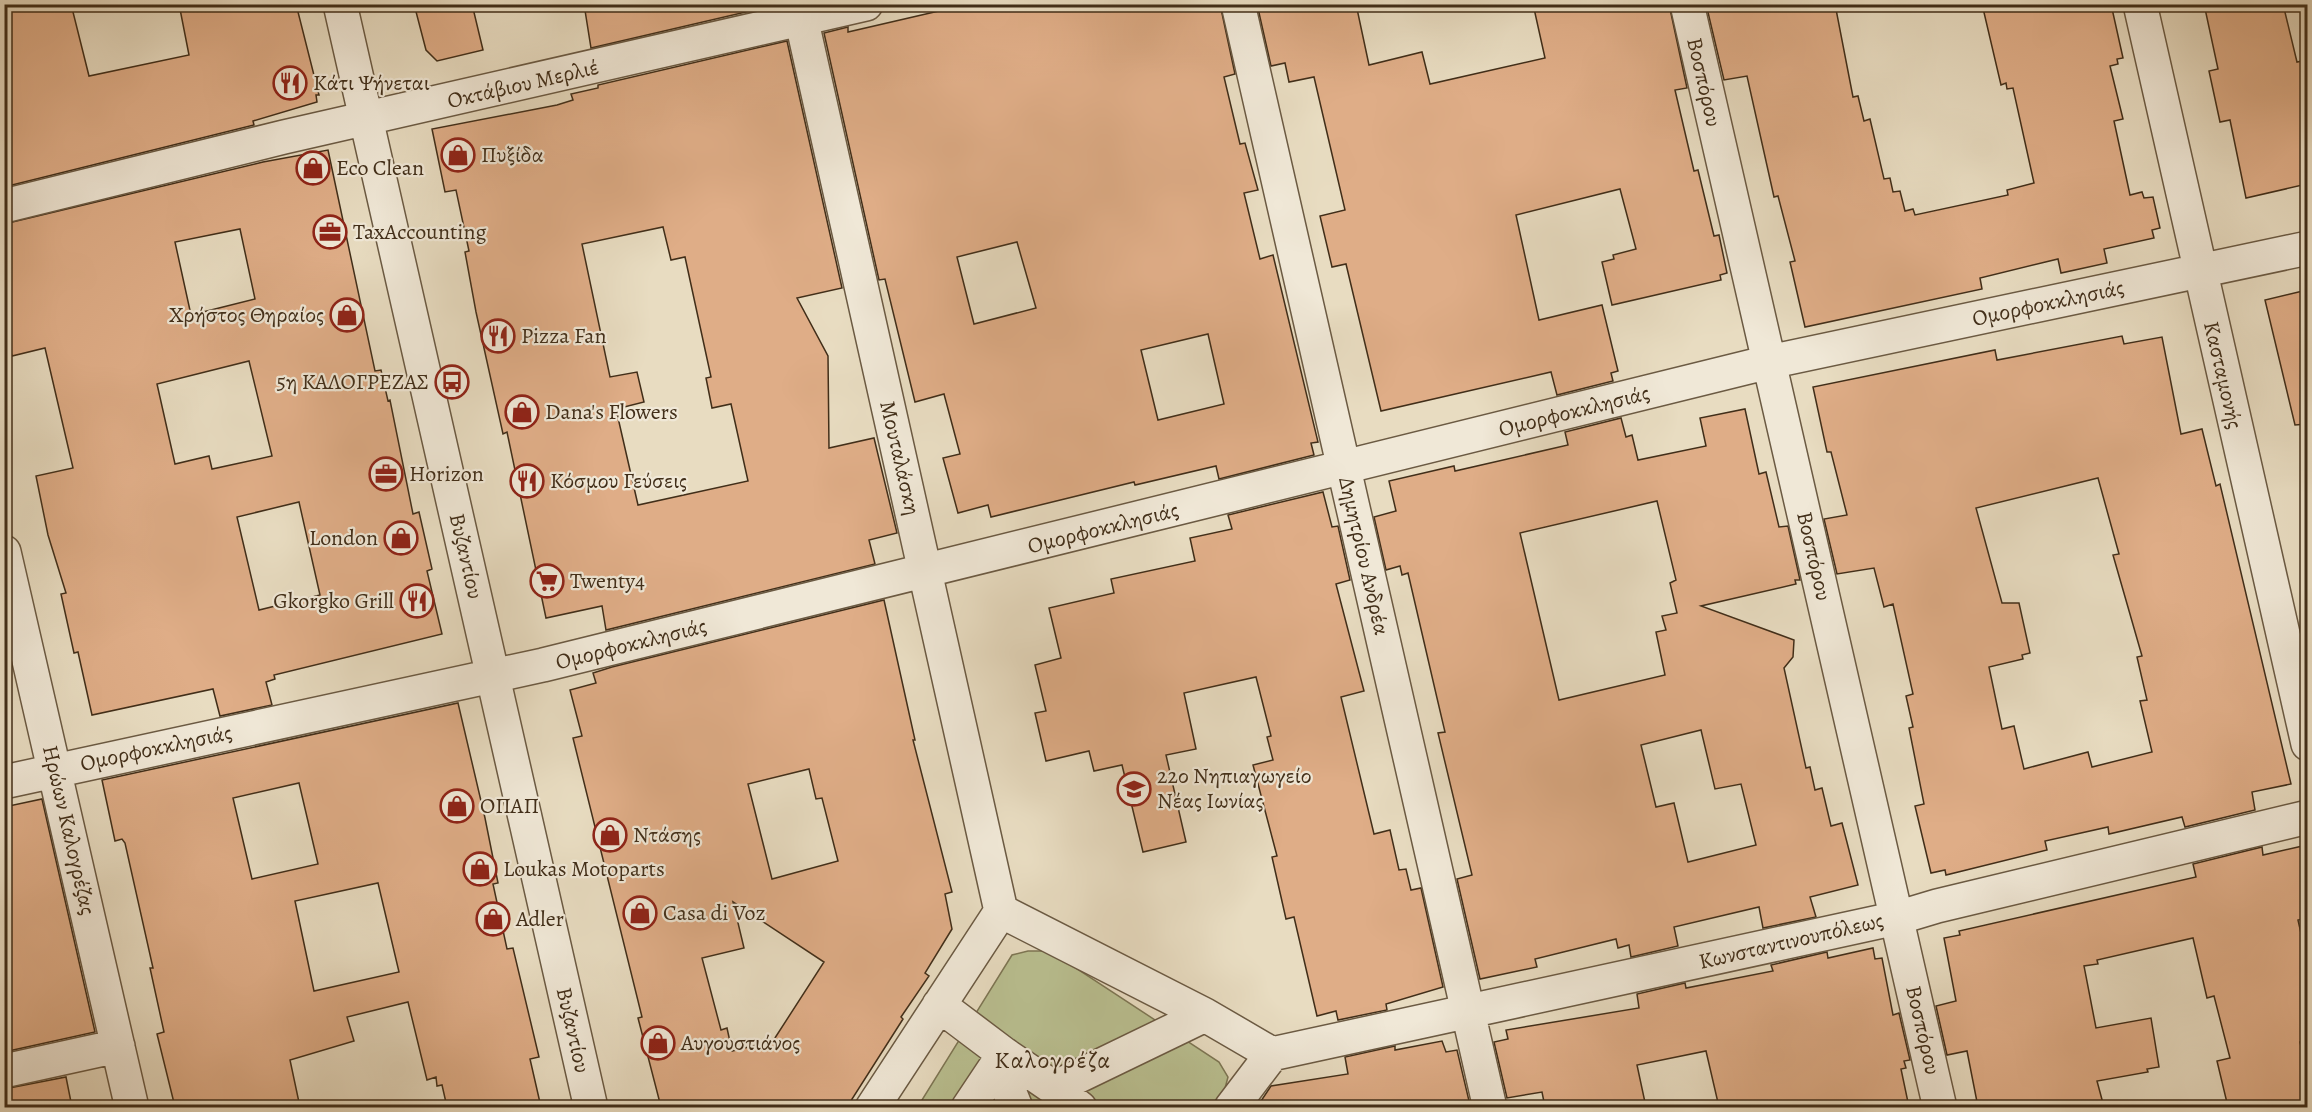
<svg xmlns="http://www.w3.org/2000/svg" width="2312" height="1112" viewBox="0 0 2312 1112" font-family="Alegreya,serif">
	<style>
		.green { fill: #b9bf90; stroke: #7d7654; stroke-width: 1.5 }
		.building { fill: #dfad87; stroke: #412e19; stroke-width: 1.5; fill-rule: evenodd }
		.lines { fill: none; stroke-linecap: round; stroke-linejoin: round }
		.minor-casing { stroke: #6b5a43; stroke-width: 36 }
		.minor { stroke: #f0e8d7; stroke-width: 33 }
		.labels { text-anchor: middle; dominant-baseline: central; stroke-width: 4.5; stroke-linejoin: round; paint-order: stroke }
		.street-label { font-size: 22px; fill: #412e19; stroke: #f0e8d7 }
		.poi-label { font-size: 22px; fill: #412e19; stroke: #f0e8d7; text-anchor: start }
		.neighbourhood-label { font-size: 24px; letter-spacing: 1.5px; fill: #412e19; stroke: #f0e8d7 }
	</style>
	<rect width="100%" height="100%" fill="#e8dcc1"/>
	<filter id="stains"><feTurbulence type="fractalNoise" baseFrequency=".00333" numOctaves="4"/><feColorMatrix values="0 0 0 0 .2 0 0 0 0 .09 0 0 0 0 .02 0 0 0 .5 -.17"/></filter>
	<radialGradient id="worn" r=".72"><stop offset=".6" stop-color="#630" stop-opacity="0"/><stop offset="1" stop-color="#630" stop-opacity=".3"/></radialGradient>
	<path class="green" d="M1028,951H1050L1219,1062L1228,1077L1224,1092L1213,1107L917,1108L1012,955Z"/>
	<path class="building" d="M4,4H71L89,76L189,55L179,4H296L319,95H316L317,102L253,121L254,125L4,187Z
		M414,4H472L483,50L437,61L426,50Z
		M584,4H780L591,48Z
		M969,4H1220L1235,74L1224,77L1240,144L1245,143L1258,190L1244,193L1260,259L1273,255L1318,442L1311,443L1314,455L1219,479L1216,466L1135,485L1134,482L991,517L988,505L958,513L943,458L960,454L944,394L915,402L885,279L879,280L824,33L848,27V32ZM1017,242L1036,308L974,324L957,257ZM1208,334L1224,404L1158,420L1141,350Z
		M1257,4H1356L1369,65L1422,52L1430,84L1545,58L1533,4H1669L1687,88L1675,90L1694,171L1698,170L1714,236L1719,235L1727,273L1720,275L1721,280L1612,305L1602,262L1614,259L1613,255L1636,249L1620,189L1516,215L1539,320L1602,305L1618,371L1611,373L1613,381L1557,395L1551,372L1381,411L1346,264L1332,267L1320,216L1345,210L1314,77L1289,82L1285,63L1271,66Z
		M1706,4H1835L1853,97L1858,96L1864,121L1870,119L1884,179L1890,178L1893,192L1900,191L1905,211L1913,209L1915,215L2008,195L2007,190L2034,183L2013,88L2007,89L2006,83L2001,85L1982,4H2111L2123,58L2117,59L2118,64L2110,66L2123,119L2114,121L2130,195L2142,192L2144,198L2153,197L2160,228L2152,230L2154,238L2104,249L2107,263L2061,273L2058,259L1980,278L1982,289L1805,327L1790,262L1795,261L1778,196L1774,197L1747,76L1724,80Z
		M2204,4H2283L2297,62L2307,60V184L2246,198L2230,120L2220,122L2209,71L2218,69Z
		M787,41L842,288L797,298L828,356L829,448L874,438L897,533L869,540L875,564L606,630L602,606L546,618L507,432L503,434L476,312L465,252L469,251L456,190L445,192L432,129L557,105L573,100L571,94L598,88V85ZM663,227L671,260L685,257L711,377L706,378L712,408L731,404L748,481L638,505L616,409L644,402L637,372L610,377L582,244Z
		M328,150L375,371L381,370L388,401L390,400L413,514L419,512L432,569L427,571L442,634L274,675L275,679L266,682L272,705L220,716L213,689L92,715L78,652L74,653L61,594L66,593L48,535L36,476L73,468L45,348L12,356L4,327V224L263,162ZM240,229L255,299L191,315L175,242ZM249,361L272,456L212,469L209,456L175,464L157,384ZM299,502L320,595L259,610L237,517Z
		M2307,290V424L2295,425L2265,300Z
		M2122,336L2124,344L2162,337L2181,434L2202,429L2216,486L2220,484L2291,784L2252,792L2255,810L2185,827L2182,817L2109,834L2108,827L2045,841L2047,850L1946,875L1945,870L1931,873L1915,806L1924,804L1909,728L1913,727L1906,696L1913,694L1893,604L1884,607L1874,568L1837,574L1824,519L1847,515L1831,452H1827L1813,387L1995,350L1997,360ZM2098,478L2119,554L2113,555L2142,656L2137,657L2147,700L2140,701L2152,752L2092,767L2088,752L2024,769L2014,726L2002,729L1989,667L2023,659L2022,655L2030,653L2019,603H2002L1976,508Z
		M1745,409L1759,474L1766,472L1779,527L1788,526L1800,580H1795L1796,584L1701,606L1794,640L1793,657L1784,668L1806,768L1810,767L1815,790L1822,788L1831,826L1842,823L1858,885L1810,897L1816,917L1763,928L1759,907L1674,927L1678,946L1631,957L1629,945L1618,948L1616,939L1535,959L1537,967L1480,979L1457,879L1472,875L1438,733L1445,732L1437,698L1408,573L1402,575L1400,566L1386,570L1374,517L1396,511L1389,481L1454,466L1455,471L1568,445L1565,432L1621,418L1626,437L1632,435L1638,460L1706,446L1700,418ZM1657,501L1676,580L1670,583L1677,613L1662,616L1666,630L1656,632L1665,675L1559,700L1520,533ZM1701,730L1715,789L1741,784L1756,845L1688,862L1674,803L1656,807L1641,745Z
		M1323,492L1332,527L1338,526L1350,580L1336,584L1364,691L1341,697L1374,834L1390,830L1399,870L1406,869L1411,890L1421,888L1443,987L1386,1004L1387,1010L1338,1020L1336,1011L1317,1016L1294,917L1286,919L1272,857L1277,856L1253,765L1273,760L1267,737L1271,736L1256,677L1184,693L1196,749L1166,755L1186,842L1143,852L1122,765L1094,771L1089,751L1046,761L1035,713L1046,711L1035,665L1061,658L1049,608L1114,593L1111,579L1195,561L1190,538L1232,529L1228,515Z
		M884,600L915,740H913L952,892L945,894L952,929L925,973L929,976L901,1017L903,1019L847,1107H661L638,1018L642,1017L573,738L582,736L570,690L596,683L593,673L612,667ZM809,769L816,799L822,798L838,861L772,879L748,784ZM733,902L824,962L773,1041L732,1051L727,1028L721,1030L702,958L744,948Z
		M458,703L485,818L498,883L493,884L507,949L513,948L539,1057L530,1059L541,1107H447L442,1085L437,1086L436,1077L427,1080L408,1002L347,1017L354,1041L290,1060L300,1107H175L157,1034L164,1032L150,968H153L125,843L122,839L115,841L102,780ZM299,783L318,864L252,879L233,798ZM378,883L399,972L314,991L295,901Z
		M42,799L95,1032L4,1052V807Z
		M2307,845V918L2298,920L2307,960V1040L2300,1042L2307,1075V1107H2228L2217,1061L2230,1058L2214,996L2207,998L2193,938L2097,960L2098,964L2084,966L2096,1028L2151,1018L2159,1067L2147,1069L2148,1072L2097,1081L2104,1107H1978L1967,1051L1947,1055L1936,1006L1956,1001L1944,938L1960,935L1959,931L2196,877L2193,864L2262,847L2263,855Z
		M1873,948L1875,959L1882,958L1893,1015L1899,1013L1910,1060L1904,1061L1906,1068L1901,1069L1909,1107H1719L1706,1051L1637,1065L1646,1107H1545L1542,1092L1507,1098L1494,1042L1508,1039L1506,1030L1639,1008L1637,994L1685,983L1686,988L1773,971L1771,965L1827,952L1828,958Z
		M1442,1041L1446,1052L1457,1050L1470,1105L1455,1107H1257L1271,1086L1348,1074L1345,1057L1395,1046V1050Z
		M66,1077L72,1107H4V1089Z"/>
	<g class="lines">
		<g class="minor-casing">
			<path id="minor" d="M340,4L591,1108
				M798,4L1001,911
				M1238,4L1490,1108
				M1687,4L1940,1108
				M2140,4L2308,744
				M4,206L284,137L866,4
				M4,552L132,1108
				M4,782L543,665L1769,362L2308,248
				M1001,911L1205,1015L1272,1054
				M939,1005L1004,1054
				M1272,1054L1897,918L1937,906L2308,817
				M998,1063L1016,1108
				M4,1071L118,1046
				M1054,1088L1080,1108
				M872,1108L1001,911
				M968,1108L1004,1054L1054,1088L1205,1015
				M1231,1108L1272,1054"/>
		</g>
		<use href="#minor" class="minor"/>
	</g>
	<defs>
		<g id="restaurant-ring" transform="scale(1.725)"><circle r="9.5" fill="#f0e8d7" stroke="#8f2418" stroke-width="1.5"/><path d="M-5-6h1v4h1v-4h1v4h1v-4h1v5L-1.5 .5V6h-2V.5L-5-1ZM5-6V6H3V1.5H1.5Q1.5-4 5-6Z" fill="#8f2418"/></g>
		<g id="shop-ring" transform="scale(1.725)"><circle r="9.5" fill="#f0e8d7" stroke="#8f2418" stroke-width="1.5"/><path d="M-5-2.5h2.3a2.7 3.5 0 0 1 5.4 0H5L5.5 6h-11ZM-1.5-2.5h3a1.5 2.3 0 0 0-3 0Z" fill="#8f2418"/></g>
		<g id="office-ring" transform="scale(1.725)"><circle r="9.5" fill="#f0e8d7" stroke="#8f2418" stroke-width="1.5"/><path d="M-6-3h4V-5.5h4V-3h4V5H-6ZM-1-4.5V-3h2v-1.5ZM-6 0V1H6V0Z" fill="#8f2418"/></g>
		<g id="bus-ring" transform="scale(1.725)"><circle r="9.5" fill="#f0e8d7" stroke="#8f2418" stroke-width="1.5"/><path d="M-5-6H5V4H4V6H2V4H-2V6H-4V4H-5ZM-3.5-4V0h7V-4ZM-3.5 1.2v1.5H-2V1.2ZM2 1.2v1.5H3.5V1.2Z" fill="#8f2418"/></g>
		<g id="supermarket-ring" transform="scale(1.725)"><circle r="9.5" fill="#f0e8d7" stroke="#8f2418" stroke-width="1.5"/><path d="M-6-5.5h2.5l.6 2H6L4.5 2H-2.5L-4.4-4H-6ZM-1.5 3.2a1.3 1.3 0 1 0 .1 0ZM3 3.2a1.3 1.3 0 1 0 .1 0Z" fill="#8f2418"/></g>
		<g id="school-ring" transform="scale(1.725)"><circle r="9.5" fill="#f0e8d7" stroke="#8f2418" stroke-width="1.5"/><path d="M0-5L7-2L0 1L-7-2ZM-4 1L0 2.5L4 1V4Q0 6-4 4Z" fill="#8f2418"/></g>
	</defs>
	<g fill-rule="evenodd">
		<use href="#restaurant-ring" x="290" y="83"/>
		<use href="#shop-ring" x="458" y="155"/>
		<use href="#shop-ring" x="313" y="168"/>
		<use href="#office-ring" x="330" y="232"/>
		<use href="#shop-ring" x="347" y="315"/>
		<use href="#restaurant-ring" x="498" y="336"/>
		<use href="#bus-ring" x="452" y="382"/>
		<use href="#shop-ring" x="522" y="412"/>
		<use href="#office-ring" x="386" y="474"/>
		<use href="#restaurant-ring" x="527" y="481"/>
		<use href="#shop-ring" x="401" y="538"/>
		<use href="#supermarket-ring" x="547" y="581"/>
		<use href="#restaurant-ring" x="417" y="601"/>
		<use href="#school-ring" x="1134" y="789"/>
		<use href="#shop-ring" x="457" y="806"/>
		<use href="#shop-ring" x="610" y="835"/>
		<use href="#shop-ring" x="480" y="869"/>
		<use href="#shop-ring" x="640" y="913"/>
		<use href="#shop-ring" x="493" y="919"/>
		<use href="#shop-ring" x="658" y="1043"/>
	</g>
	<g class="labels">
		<g class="street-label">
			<text transform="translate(1704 82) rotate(77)">Βοσπόρου</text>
			<text transform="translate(523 84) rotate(-13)">Οκτάβιου Μερλιέ</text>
			<text transform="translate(2048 303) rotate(-12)">Ομορφοκκλησιάς</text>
			<text transform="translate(2223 375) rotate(77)">Κασταμονής</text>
			<text transform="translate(1574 411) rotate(-14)">Ομορφοκκλησιάς</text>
			<text transform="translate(900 458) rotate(77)">Μουταλάσκη</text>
			<text transform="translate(1103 528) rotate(-14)">Ομορφοκκλησιάς</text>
			<text transform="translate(466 556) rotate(77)">Βυζαντίου</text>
			<text transform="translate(1364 556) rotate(77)">Δημητρίου Ανδρέα</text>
			<text transform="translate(1814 556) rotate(77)">Βοσπόρου</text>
			<text transform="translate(631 644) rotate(-14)">Ομορφοκκλησιάς</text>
			<text transform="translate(156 748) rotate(-12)">Ομορφοκκλησιάς</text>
			<text transform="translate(69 830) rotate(77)">Ηρώων Καλογρέζας</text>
			<text transform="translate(1791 941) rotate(-13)">Κωνσταντινουπόλεως</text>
			<text transform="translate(573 1030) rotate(77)">Βυζαντίου</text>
			<text transform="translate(1923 1030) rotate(77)">Βοσπόρου</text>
		</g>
		<g class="poi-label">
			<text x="313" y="83">Κάτι Ψήνεται</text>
			<text x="481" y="155">Πυξίδα</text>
			<text x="336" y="168">Eco Clean</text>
			<text x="353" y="232">TaxAccounting</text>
			<text x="324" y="315" text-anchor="end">Χρήστος Θηραίος</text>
			<text x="521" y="336">Pizza Fan</text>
			<text x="429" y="382" text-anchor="end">5η ΚΑΛΟΓΡΕΖΑΣ</text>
			<text x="545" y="412">Dana's Flowers</text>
			<text x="409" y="474">Horizon</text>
			<text x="550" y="481">Κόσμου Γεύσεις</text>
			<text x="378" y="538" text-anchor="end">London</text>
			<text x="570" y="581">Twenty4</text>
			<text x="394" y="601" text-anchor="end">Gkorgko Grill</text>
			<text x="1157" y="776">22ο Νηπιαγωγείο<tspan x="1157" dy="25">Νέας Ιωνίας</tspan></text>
			<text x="480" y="806">ΟΠΑΠ</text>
			<text x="633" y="835">Ντάσης</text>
			<text x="503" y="869">Loukas Motoparts</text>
			<text x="663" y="913">Casa di Voz</text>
			<text x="516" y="919">Adler</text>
			<text x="681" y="1043">Αυγουστιάνος</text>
		</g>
		<g class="neighbourhood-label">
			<text x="1053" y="1060">Καλογρέζα</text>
		</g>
	</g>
	<rect width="2312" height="1112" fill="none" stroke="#e8dcc1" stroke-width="24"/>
	<rect x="6" y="6" width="2300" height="1100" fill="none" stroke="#412e19" stroke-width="3"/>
	<rect x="12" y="12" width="2288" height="1088" fill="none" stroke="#412e19" stroke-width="1.5"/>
	<rect width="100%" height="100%" filter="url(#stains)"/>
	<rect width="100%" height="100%" fill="url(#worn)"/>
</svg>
